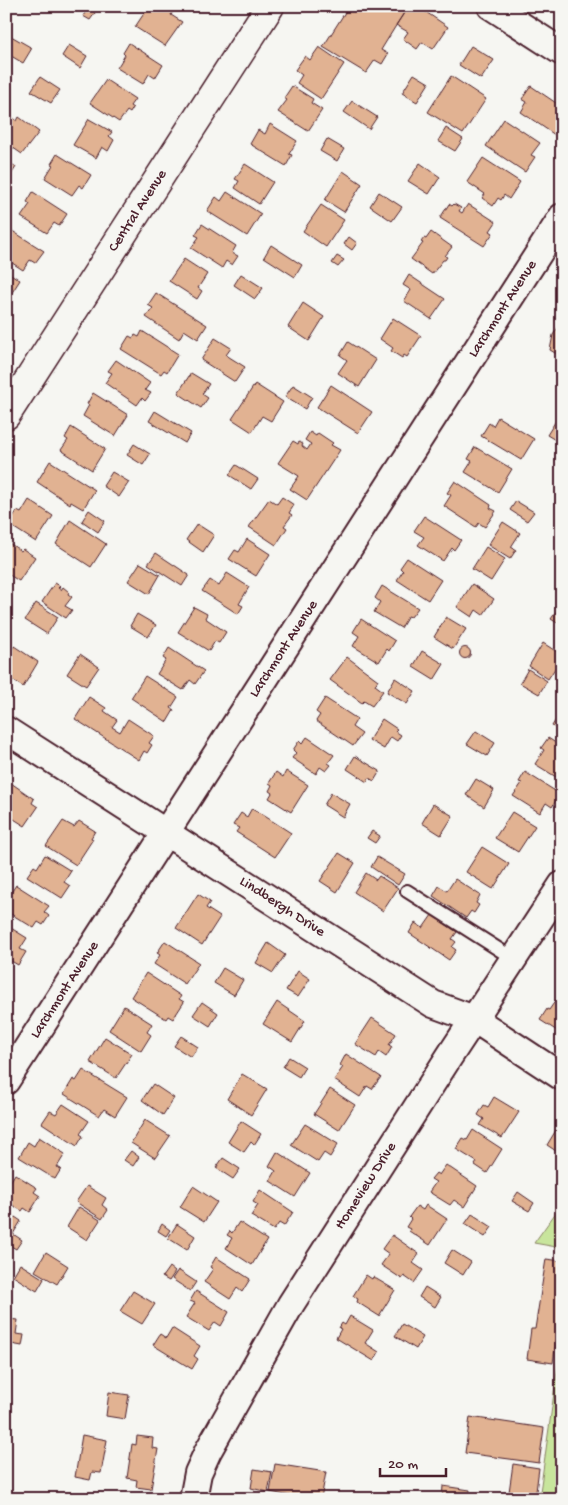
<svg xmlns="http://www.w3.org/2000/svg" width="568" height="1505" viewBox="0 0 568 1505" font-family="'Gochi Hand',sans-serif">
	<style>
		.green { fill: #c8e59c; stroke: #898264 }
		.building { fill: #e1b292; stroke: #4a1f2b }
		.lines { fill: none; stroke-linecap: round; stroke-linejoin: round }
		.service-casing { stroke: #4a1f2b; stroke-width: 16 }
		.minor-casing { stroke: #4a1f2b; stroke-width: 30 }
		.tertiary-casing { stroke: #4a1f2b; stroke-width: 31 }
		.service { stroke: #f6f6f2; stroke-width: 12 }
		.minor { stroke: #f6f6f2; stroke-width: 26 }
		.tertiary { stroke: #f6f6f2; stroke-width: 28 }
		.labels { text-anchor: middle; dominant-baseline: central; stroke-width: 4; stroke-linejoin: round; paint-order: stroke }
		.street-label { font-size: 15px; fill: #4a1f2b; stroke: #f6f6f2 }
	</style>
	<rect width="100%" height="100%" fill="#f6f6f2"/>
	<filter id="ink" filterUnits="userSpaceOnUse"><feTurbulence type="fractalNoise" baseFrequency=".02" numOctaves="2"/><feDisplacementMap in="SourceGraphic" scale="10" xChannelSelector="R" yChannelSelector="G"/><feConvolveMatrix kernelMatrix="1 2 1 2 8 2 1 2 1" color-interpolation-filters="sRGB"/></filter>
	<g filter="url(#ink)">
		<path class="green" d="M562,1204V1248L534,1243Z
			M562,1336V1499H539Z"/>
		<path class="building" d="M149,6H170L174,9L171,15L182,22L165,46L135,27Z
			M349,6H408L381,50L388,54L382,64L375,60L366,73L323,47Z
			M409,6H417L448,27L433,49L422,42L417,49L403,39L408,32L396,25Z
			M88,8L95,13L90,20L83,16Z
			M11,36L32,48L23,63L6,53V44Z
			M129,43L163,65L155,78L149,74L143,84L117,68L125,55L123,53Z
			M69,45L87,56L80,68L62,56Z
			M471,46L494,60L481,79L459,65Z
			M319,47L344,64L321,99L297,83L302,75L295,70L305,56L310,60Z
			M414,74L429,83L417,102L402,93Z
			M451,76L486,99L463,134L428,112Z
			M40,77L60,90L51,103L31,91Z
			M106,80L135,99L130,106L133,108L130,113L127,111L119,122L90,103Z
			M292,86L313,99L311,103L322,110L308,131L278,112L287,100L284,98Z
			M531,86L562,107V124L555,135L521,112L527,102L522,99Z
			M352,101L377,117L369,129L344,112Z
			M11,116L17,121L19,117L39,132L22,154L6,143V137L11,131L6,128V123Z
			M89,119L112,132L109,136L114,140L108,151L102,147L96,158L73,145Z
			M504,119L540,143L531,155L535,157L525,172L486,146Z
			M270,124L297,141L289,154L292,155L286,166L250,144L258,130L265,134Z
			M446,128L463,139L455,151L438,141Z
			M327,139L344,149L337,161L320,151Z
			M57,154L91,175L83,188L79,185L72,195L45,178L53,165L51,164Z
			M483,158L520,182L509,199L504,195L501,200L498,198L493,206L482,198L485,194L467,182Z
			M6,160L16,167L7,181H6Z
			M420,163L440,177L429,194L408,181Z
			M245,164L273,182L259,204L235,188L239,181L235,179Z
			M343,171L362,184L344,212L325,200Z
			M33,192L67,214L59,226L54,223L47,233L21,217L30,204L27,202Z
			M227,192L261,214L247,236L207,211L216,197L221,201Z
			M379,192L402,207L392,221L370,206Z
			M449,204L452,206L454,204L461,208L459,211L462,213L468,204L496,222L490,231L493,233L484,246L440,218Z
			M321,205L344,220L326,247L303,231Z
			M202,224L236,246L232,253L238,256L232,265L226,261L222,268L191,248L199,237L195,235Z
			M6,227L44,251L35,263L30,260L23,270L6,259Z
			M431,232L452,247L445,256L447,257L445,260H443L432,274L411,259L423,243L421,242L424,238L426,239Z
			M349,237L357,243L352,250L344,244Z
			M271,245L302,265L295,277L264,257Z
			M337,256L344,260L338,267L332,263Z
			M184,259L207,274L198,288L202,291L197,299L169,281Z
			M6,271L20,280L11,294L6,292Z
			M241,274L263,288L255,299L234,285Z
			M409,275L445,299L431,319L404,301L411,290L403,285Z
			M156,293L207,325L198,339L184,330L179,339L146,317L153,308L148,305Z
			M303,303L324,317L309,341L288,327Z
			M393,318L421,336L407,357L404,355L402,358L391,351L393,348L380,339Z
			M561,323H562V357L550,350L553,335Z
			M142,331L178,354L167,372L164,370L161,374L121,349L129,336L133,338L135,335L139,337Z
			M215,338L231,348L226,355L245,367L235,382L201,360Z
			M348,342L376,360L359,387L338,373L347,360L340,355Z
			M116,360L150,383L145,390L151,393L145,401L142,398L137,405L105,383L112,373L108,371Z
			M191,373L209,384L202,394L208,398L201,408L178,393Z
			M255,384L283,402L271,421L262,416L252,432L232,419Z
			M293,385L312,397L305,409L285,397Z
			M331,385L372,412L358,433L317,407Z
			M93,393L128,415L115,436L83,416L89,405L87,404Z
			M155,411L191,433L185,443L149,421Z
			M562,411V444L547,435Z
			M498,417L534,439L521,460L481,436L489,423L493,426Z
			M71,427L105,449L92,470L61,450L68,440L65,438Z
			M310,432L316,436L318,433L333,443L331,445L340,450L307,500L290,489L299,476L278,463L293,441L298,444L299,442L303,444L302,446L307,450L311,444L305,440Z
			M134,444L150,454L143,465L127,455Z
			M475,447L512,469L498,492L465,472L472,461L468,459Z
			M50,461L95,490L83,509L71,502L70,504L37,482Z
			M236,465L258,479L251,489L229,475Z
			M112,472L129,482L119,497L103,486Z
			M455,481L491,505L490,508L496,511L485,527L479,523L476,527L444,506L451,495L447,493Z
			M282,497L294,505L289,513L292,515L284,526L287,528L276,545L249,527L269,499L277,504Z
			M29,500L53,516L36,542L8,524L17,511L21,513Z
			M516,501L534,512L527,521L510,510Z
			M89,510L105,521L98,532L82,521Z
			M424,516L461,540L454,550L452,548L443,561L418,545L424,537L414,531Z
			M70,520L106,544L91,567L56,544Z
			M503,522L520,533L511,547L516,550L510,559L488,545Z
			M197,524L214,535L203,552L186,540Z
			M247,539L270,554L256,576L229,559L235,550L239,552Z
			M6,541L21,551L23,549L35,557L19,581L6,573Z
			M486,547L505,559L491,581L472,569Z
			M156,553L189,575L182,586L148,564Z
			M407,558L441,580L428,600L397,580L403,571L400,568Z
			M140,563L160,575L149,594L128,581Z
			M227,573L249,587L239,604L243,606L238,614L202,591L210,580L219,586Z
			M55,583L60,586L58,588L61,590L63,587L69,592L68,594L72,597L65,606L72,610L66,618L42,602Z
			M472,584L494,599L483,615L476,610L472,617L457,607Z
			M382,586L418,608L411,617L408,616L401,628L374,612L380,602L375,598Z
			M36,603L58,617L47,634L25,620Z
			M562,603V626L551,619Z
			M194,607L207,614L205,618L226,632L219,643L215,641L209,651L178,632Z
			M137,614L156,625L148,637L130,626Z
			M446,617L466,629L453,649L434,637Z
			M361,619L395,641L389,651L387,649L379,662L353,646L359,636L353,632Z
			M543,643L562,655V658L548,679L529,666Z
			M14,646L38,662L23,687L6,676V658Z
			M459.5 653a5.5 5.5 0 1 1 11 0a5.5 5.5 0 1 1-11 0Z
			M169,648L204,671L195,684L190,680L183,690L157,674L166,660L163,658Z
			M422,651L444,664L434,680L413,667Z
			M80,654L99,667L86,686L67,674Z
			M347,657L378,680L375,685L383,691L372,706L364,701L362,703L330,680Z
			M528,669L547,681L539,694L520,683Z
			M145,676L178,697L171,708L174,710L167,722L131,698Z
			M395,678L415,691L407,704L387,692Z
			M89,697L106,708L104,711L117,720L112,727L120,732L128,719L154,736L149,743L152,745L147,753L144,751L139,760L75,719Z
			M325,698L357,719L352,727L362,734L353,746L316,721L320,715L316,712Z
			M562,710V732L552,726Z
			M382,719L397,729L395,731L401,735L397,741L391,737L384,749L369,740Z
			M476,731L495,743L487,756L467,744Z
			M307,737L334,755L328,763L331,765L326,771L320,767L316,774L292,758L296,753L293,750L299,741L302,744Z
			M548,738L562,747L561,780L535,764L544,750L541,748Z
			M355,756L380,771L374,781L369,778L367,782L347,769Z
			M286,771L308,785L291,812L269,798L272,793L269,791L272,785L269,783L276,772L283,777Z
			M525,772L560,794L552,807L546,803L540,813L513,796L522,783L519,782Z
			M476,779L494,790L484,807L466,795Z
			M11,783L34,799L32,803L38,807L25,826L6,814V790Z
			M331,793L350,804L343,817L324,805Z
			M433,804L453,816L441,835L422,823Z
			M252,808L291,833L275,857L236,832L239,828L233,825L241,813L247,817Z
			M512,812L535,826L518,852L495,838Z
			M63,821L74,827L79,821L95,831L91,838L93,839L76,865L46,846Z
			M372,831L380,836L375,843L367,838Z
			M482,847L509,864L493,889L466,872Z
			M339,853L355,863L337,892L320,881Z
			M45,855L71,871L64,882L70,886L62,898L27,876L34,866L37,868Z
			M377,857L405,874L398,885L371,867Z
			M366,873L376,880L379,876L398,888L383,911L354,892Z
			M455,879L480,895L476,903L479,905L474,913L471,911L466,918L433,896L439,886L447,891Z
			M16,885L49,906L44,912L49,916L43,925L38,922L34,928L6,911V900Z
			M198,894L210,902L206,908L220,917L202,945L176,928Z
			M432,915L457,932L452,939L456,942L452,947L456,950L449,960L409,933L415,923L423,928Z
			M6,925L27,938L20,949L26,952L18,965L6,958Z
			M165,941L199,963L185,984L154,964L160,955L157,953Z
			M268,943L285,955L273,973L256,963Z
			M223,968L243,980L234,995L214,983Z
			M298,971L310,979L298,997L286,990Z
			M146,973L181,996L179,999L184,1002L173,1019L168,1016L166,1019L131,997Z
			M556,1000L562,1004V1034L540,1020L547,1009L549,1010Z
			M202,1002L218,1013L210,1026L193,1015Z
			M277,1002L305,1021L292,1042L263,1024Z
			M124,1006L152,1024L147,1032L151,1035L141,1051L109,1030Z
			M372,1018L396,1034L389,1045L392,1047L386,1057L379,1052L376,1057L355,1044Z
			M181,1036L198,1047L191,1057L174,1046Z
			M105,1037L132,1054L116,1078L90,1062Z
			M346,1054L381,1077L372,1089L367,1086L360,1097L334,1080L343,1067L340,1065Z
			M289,1057L305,1067L299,1077L283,1067Z
			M83,1070L127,1097L115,1116L104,1109L99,1116L64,1094L73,1079L76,1081Z
			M242,1074L267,1089L251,1115L227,1099Z
			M153,1084L174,1098L163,1115L142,1100Z
			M330,1089L355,1105L339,1130L314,1114Z
			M494,1097L519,1112L502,1138L480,1125L484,1119L478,1115L484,1105L488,1107Z
			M63,1104L89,1121L80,1134L83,1136L77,1146L42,1123L50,1111L56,1114Z
			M145,1120L170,1136L155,1158L131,1143Z
			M241,1121L261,1134L254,1145L251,1142L244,1152L228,1142Z
			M305,1124L338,1144L330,1157L324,1153L318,1162L291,1145Z
			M558,1127L562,1130V1155L547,1145Z
			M473,1130L502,1149L487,1173L475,1165L477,1162L456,1149L463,1138L467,1140Z
			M39,1137L65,1154L57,1167L61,1169L55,1179L19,1157L28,1142L34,1146Z
			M131,1151L139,1157L133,1166L124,1160Z
			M277,1152L310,1173L295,1197L270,1181L276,1171L269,1166Z
			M223,1158L240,1169L233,1179L216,1168Z
			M446,1165L477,1186L464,1207L454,1200L450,1205L429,1192L436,1182L431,1179L436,1173L439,1175Z
			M15,1174L37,1188L34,1192L40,1196L30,1212L24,1208L22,1211L6,1201V1189Z
			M87,1186L106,1198L102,1205L108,1210L102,1219L76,1202Z
			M193,1186L217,1202L204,1222L180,1207Z
			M260,1190L293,1212L284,1226L279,1223L274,1230L251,1216L258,1205L253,1202Z
			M518,1192L534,1203L529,1211L512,1201Z
			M426,1205L447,1219L430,1245L409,1231L410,1229L406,1227L411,1219L409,1217L417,1206L423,1210Z
			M79,1207L100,1220L87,1240L67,1227Z
			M6,1211L21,1221L13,1234L22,1240L16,1249L6,1243Z
			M472,1214L492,1227L485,1237L465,1224Z
			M239,1222L267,1240L252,1265L226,1248L232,1238L227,1235L230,1231L232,1233Z
			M162,1224L170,1230L166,1236L158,1231Z
			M177,1224L195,1236L187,1250L168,1238Z
			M392,1235L419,1254L413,1263L423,1270L414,1283L404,1276L402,1279L381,1265L389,1254L382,1249Z
			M452,1250L471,1262L463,1275L444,1263Z
			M46,1252L68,1266L57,1284L35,1271Z
			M216,1257L250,1279L242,1292L237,1288L230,1299L204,1282L213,1269L210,1267Z
			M546,1259L562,1261V1301L553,1363L527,1359L531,1329H535Z
			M20,1264L44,1279L37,1291L13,1276Z
			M169,1267L175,1272L169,1281L162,1277Z
			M178,1270L196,1282L190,1291L172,1279Z
			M366,1275L372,1279L373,1277L395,1290L379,1316L357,1302L358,1299L353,1296Z
			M425,1287L441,1297L435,1307L419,1297Z
			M133,1291L155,1304L142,1324L120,1311Z
			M196,1291L229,1312L221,1326L215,1322L209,1331L186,1317L195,1303L190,1301Z
			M350,1316L373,1330L365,1343L379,1352L374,1361L336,1338L341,1329L339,1328L342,1323L345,1325Z
			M6,1319L18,1320L16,1334L24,1335L22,1346L6,1343Z
			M402,1324L423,1337L416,1349L395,1336Z
			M172,1328L200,1346L194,1356L198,1359L192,1369L153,1345L160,1334L166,1338Z
			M109,1392L129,1395L125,1419L106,1416Z
			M470,1417L544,1428L539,1463L465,1453Z
			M82,1435L107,1440L101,1473L92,1472L90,1480L75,1477Z
			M137,1436L153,1438L152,1448L158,1449L151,1489L136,1487L137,1480L127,1478L132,1444L136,1445Z
			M275,1464L326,1472L321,1499H307L270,1492Z
			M513,1464L539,1468L535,1499H508Z
			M254,1469L272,1472L268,1492L251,1488Z
			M443,1486L470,1490L469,1499H442Z"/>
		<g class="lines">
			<g class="service-casing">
				<path id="service" d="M407,891L514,959"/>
			</g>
			<g class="minor-casing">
				<path id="minor" d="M491,6L562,52
					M6,730L433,1004L474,1019L562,1077
					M6,1081L562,217
					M193,1499L198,1473L208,1451L291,1304L449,1057L562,885"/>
			</g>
			<g class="tertiary-casing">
				<path id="tertiary" d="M6,415L270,6"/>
			</g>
			<use href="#service" class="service"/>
			<use href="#minor" class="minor"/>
			<use href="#tertiary" class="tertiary"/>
		</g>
	</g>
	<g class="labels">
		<g class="street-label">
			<text transform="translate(138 211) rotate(-57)">Central Avenue</text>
			<text transform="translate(503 309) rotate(-57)">Larchmont Avenue</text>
			<text transform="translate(284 649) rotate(-57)">Larchmont Avenue</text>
			<text transform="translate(282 907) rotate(33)">Lindbergh Drive</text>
			<text transform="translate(65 990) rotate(-57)">Larchmont Avenue</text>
			<text transform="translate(366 1186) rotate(-57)">Homeview Drive</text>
		</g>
	</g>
	<rect width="568" height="1505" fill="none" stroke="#f6f6f2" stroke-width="25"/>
	<rect x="12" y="12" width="543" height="1480" fill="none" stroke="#4a1f2b" stroke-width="2" filter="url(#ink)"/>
	<path d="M380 1468v8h66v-8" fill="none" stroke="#4a1f2b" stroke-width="2.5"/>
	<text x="388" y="1468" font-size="15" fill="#4a1f2b" stroke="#f6f6f2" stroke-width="4" paint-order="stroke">20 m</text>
</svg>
